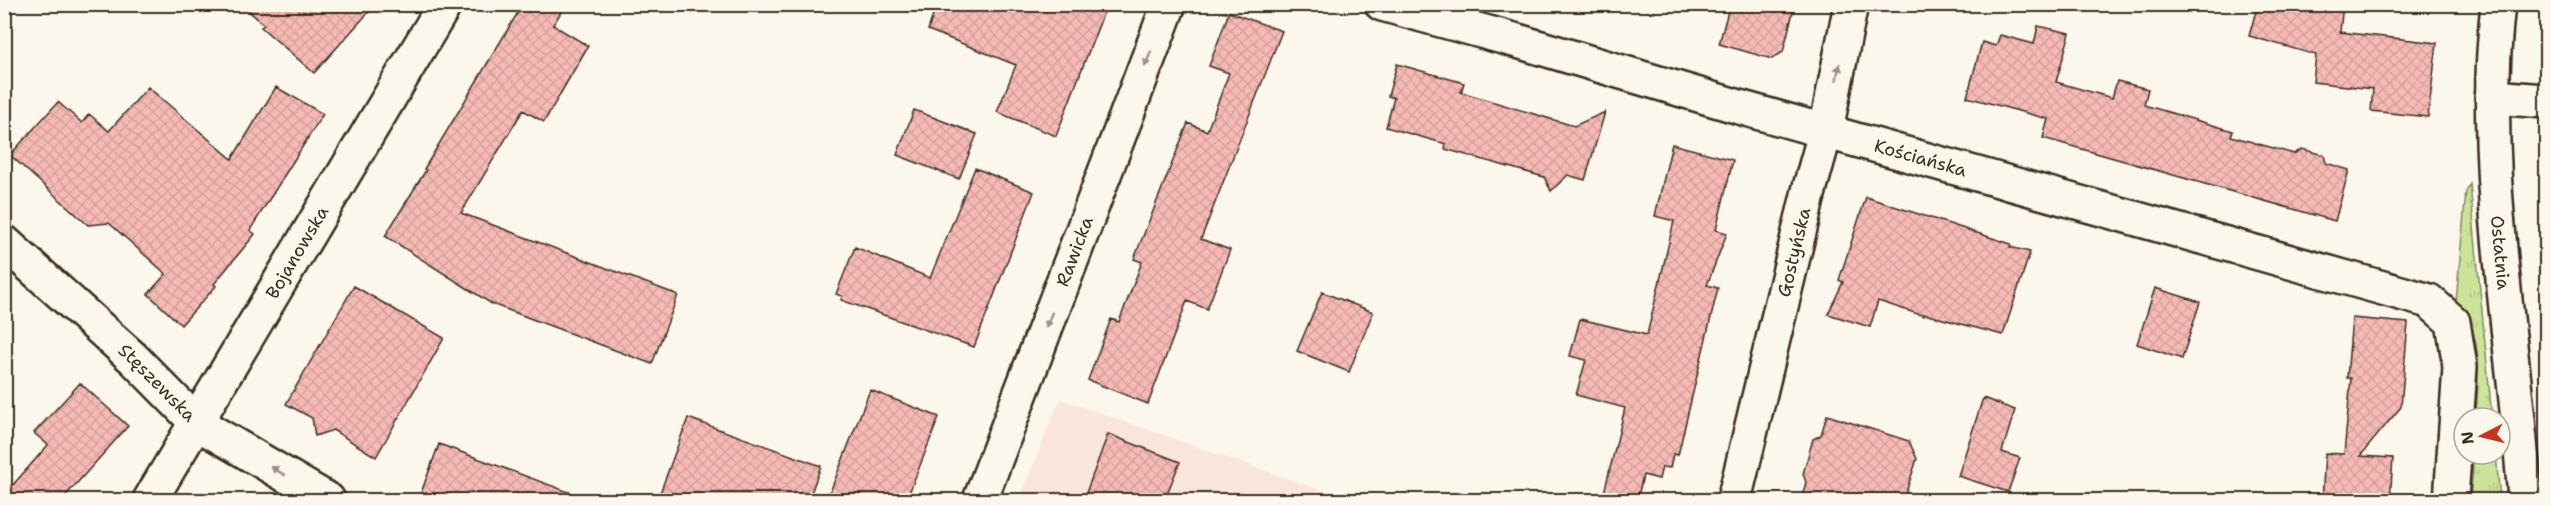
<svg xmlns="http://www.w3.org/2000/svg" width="2551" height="505" viewBox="0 0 2551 505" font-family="'Shantell Sans',sans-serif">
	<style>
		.built { fill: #fae5dc }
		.grass { fill: url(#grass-tufts); stroke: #83875c; stroke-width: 1.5 }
		.building { fill: url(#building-cross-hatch); stroke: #3b2a1e; stroke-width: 1.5 }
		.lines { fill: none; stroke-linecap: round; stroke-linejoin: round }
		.minor-casing { stroke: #3b2a1e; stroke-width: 38 }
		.minor { stroke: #fbf7ec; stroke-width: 33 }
		.oneway { fill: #9b9085 }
		.labels { text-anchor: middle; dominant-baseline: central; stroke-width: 5; stroke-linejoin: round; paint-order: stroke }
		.street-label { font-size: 18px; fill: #3b2a1e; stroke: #fbf7ec }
	</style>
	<defs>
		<pattern id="grass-tufts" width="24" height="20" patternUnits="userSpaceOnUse" patternTransform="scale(1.5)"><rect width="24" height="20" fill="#cbe49a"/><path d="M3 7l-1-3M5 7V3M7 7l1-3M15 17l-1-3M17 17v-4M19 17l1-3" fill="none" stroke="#afc484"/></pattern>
		<pattern id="building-cross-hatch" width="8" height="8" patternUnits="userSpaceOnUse" patternTransform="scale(1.5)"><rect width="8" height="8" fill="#f6bab6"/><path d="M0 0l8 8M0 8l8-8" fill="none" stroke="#d4a09c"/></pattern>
	</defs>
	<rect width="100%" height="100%" fill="#fbf7ec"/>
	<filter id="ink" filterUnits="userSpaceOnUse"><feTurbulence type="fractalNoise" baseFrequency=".0167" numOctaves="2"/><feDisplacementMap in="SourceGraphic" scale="12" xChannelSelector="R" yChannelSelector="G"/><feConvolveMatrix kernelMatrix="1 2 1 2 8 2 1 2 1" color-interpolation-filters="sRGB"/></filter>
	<g filter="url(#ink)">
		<path class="built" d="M1060,399L1349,500H1019Z"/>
		<path class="grass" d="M2470,184L2492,418H2476C2478,376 2485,336 2456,302L2466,192Z
			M2474,454H2496L2500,500H2470Z"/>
		<path class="building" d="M241,4H376L314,73L261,27L264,25Z
			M523,4H566L553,25L588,46L544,122L523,110L461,213L678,295L652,364L492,304L385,236L426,170L424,169Z
			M937,4H1107L1056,136L997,112L1016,65L928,30Z
			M1730,4H1795L1783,52L1772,59L1719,44Z
			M2258,4H2343L2340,32L2437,43L2428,117L2371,111L2373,89L2313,82L2316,55L2249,36Z
			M1229,12L1282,31L1201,239L1230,250L1207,309L1187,301L1148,404L1088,380L1111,319L1119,322L1142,262L1134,259L1188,123L1207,131L1229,73L1209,66Z
			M2038,26L2070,33L2056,82L2112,98L2117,81L2148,89L2144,105L2233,131L2231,136L2294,154L2302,149L2324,155L2326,163L2349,170L2335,221L2043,138L2048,119L1967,97L1982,42L1996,46L2000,35L2034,44Z
			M1397,64L1464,83L1461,92L1574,126L1605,112L1585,180L1568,175L1551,191L1544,177L1445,149L1446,144L1386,127L1394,98L1388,96Z
			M148,87L232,159L276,87L323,114L250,230L255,234L214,284L216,286L181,325L148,294L166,274L109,223L88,225L10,155L58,102L82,123L89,114L109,131Z
			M914,110L977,134L959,179L897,155Z
			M1672,144L1733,160L1716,230L1727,233L1707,285L1718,288L1678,455L1673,454L1670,468L1662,467L1659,479L1643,475L1637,501H1602L1625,408L1576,395L1586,360L1570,356L1580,319L1647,335L1674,221L1655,216Z
			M975,168L1034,192L974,347L841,300L842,296L836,294L855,247L930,278Z
			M1866,197L2011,244L2010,247L2030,252L2003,335L1924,314V316L1878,301L1870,327L1828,314L1843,282L1839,280Z
			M354,286L444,338L376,457L333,430L315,436L312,418L286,404Z
			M2155,288L2200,302L2182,359L2137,344Z
			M1322,292L1373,312L1349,372L1297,351Z
			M2352,318L2408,323L2401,407L2360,456L2393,458L2390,501H2322L2325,453L2344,454L2351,378H2347Z
			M80,383L128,426L61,501H4V495L48,445L34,433Z
			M870,390L939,417L906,501H853L830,492Z
			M1983,398L2015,410L2002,452L2020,458L2008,492L1958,476Z
			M1827,415L1909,441L1917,459L1903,501H1801L1806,482L1803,474L1813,439L1821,435Z
			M688,418L821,466L808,501H657Z
			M1108,434L1180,462L1164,501H1083Z
			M439,444L582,497L581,501H418Z"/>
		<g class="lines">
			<g class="minor-casing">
				<g id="minor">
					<path id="s1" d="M1382,4L1514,40L1746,109L2429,301L2453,322L2460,367L2451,500"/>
					<path id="s2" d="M2498,4C2479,171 2514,335 2525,500"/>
					<path d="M2492,97L2546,101"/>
					<path id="s3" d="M4,242L133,358L197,423L328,500"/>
					<path id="s4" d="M150,500L445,4"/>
					<path id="s5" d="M980,500L1169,4"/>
					<path id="s6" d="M1734,500L1810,187L1826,130L1851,4"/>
				</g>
			</g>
			<use href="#minor" class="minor"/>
		</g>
		<defs><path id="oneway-solid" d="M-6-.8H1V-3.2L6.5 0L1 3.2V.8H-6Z" transform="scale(1.5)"/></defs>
		<g class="oneway">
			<use href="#oneway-solid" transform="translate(1148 59) rotate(111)"/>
			<use href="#oneway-solid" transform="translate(1838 72) rotate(-79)"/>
			<use href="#oneway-solid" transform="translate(1049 320) rotate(111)"/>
			<use href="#oneway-solid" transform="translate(278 471) rotate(-149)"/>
		</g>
	</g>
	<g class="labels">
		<g class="street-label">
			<text stroke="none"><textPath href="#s1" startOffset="560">Kościańska</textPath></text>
			<text stroke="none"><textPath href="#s5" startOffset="266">Rawicka</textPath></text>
			<text stroke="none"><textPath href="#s4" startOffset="288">Bojanowska</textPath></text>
			<text stroke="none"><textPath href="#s6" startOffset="255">Gostyńska</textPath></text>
			<text stroke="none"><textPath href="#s2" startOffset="249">Ostatnia</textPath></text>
			<text stroke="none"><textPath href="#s3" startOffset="208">Stęszewska</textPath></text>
		</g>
	</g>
	<rect width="2551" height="505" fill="none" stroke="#fbf7ec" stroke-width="24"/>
	<rect x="12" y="12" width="2527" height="481" fill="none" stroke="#3b2a1e" stroke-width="2" filter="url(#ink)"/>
	<g transform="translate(2482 436) rotate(263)"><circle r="28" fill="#fbf7ec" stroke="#aea59a" stroke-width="1.5"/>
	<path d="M0-4.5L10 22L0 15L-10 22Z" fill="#c8321e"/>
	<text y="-9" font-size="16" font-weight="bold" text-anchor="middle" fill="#3b2a1e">N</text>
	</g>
</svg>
